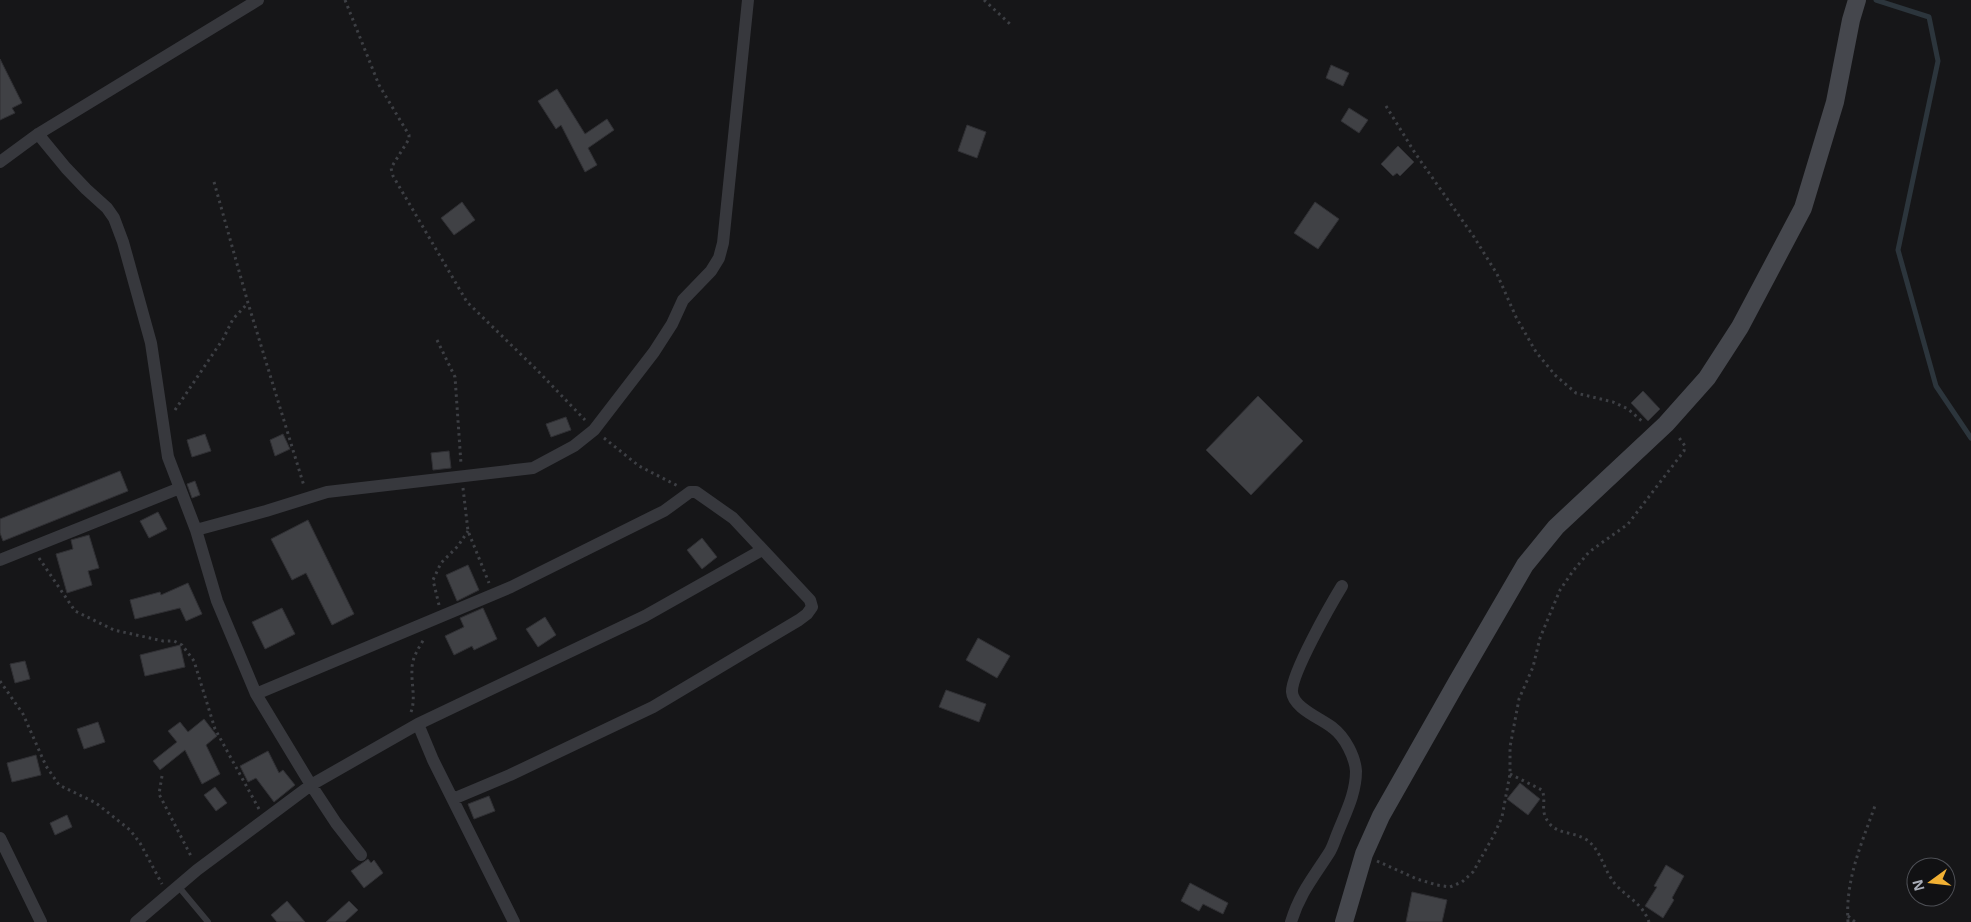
<svg xmlns="http://www.w3.org/2000/svg" width="1971" height="922" viewBox="0 0 1971 922" font-family="'Noto Sans',sans-serif">
	<style>
		.lines { fill: none; stroke-linecap: round; stroke-linejoin: round }
		.stream { stroke: #2c353c; stroke-width: 5 }
		.building { fill: #404145; stroke: #303034 }
		.path { stroke: #3d3f44; stroke-width: 3; stroke-dasharray: 2.5 4; stroke-linecap: butt }
		.lane { stroke: #37383d; stroke-width: 6 }
		.street { stroke: #37383d; stroke-width: 12 }
		.secondary { stroke: #45474d; stroke-width: 18 }
	</style>
	<rect width="100%" height="100%" fill="#161618"/>
	<g class="lines">
		<path class="stream" d="M1876,0L1929,17L1938,61L1898,250L1936,386L1971,438"/>
	</g>
	<path class="building" d="M0,59L22,103L12,108L15,113L0,120Z
		M1331,65L1349,73L1343,86L1326,78Z
		M557,89L585,134L607,119L614,130L588,148L597,165L585,172L561,125L556,129L538,101Z
		M1349,108L1368,120L1359,133L1341,121Z
		M967,125L986,132L977,158L958,151Z
		M1398,146L1414,162L1400,176L1397,173L1393,176L1381,164Z
		M462,202L475,220L454,235L441,218Z
		M1315,202L1339,219L1318,249L1294,233Z
		M1643,391L1660,409L1648,421L1631,403Z
		M1258,396L1303,441L1251,495L1206,450Z
		M566,417L571,430L551,437L546,424Z
		M205,434L211,451L192,457L187,440Z
		M283,434L290,449L275,456L270,440Z
		M449,451L451,468L433,470L431,453Z
		M120,471L128,491L3,541L0,533V519Z
		M195,481L200,495L192,498L187,484Z
		M158,512L167,529L149,538L140,521Z
		M308,520L354,614L332,625L306,573L292,580L271,539Z
		M89,535L99,568L88,571L92,585L67,593L56,554L73,549L71,540Z
		M702,538L717,557L702,569L687,550Z
		M468,565L479,590L457,601L446,575Z
		M188,583L202,614L186,621L180,608L135,619L130,600L160,592L161,595Z
		M282,608L295,634L265,649L252,622Z
		M483,608L497,639L474,650L472,646L454,655L445,636L464,627L460,618Z
		M545,617L556,635L538,647L526,629Z
		M978,638L1010,656L997,678L966,660Z
		M180,645L185,667L145,676L140,655Z
		M25,661L30,679L15,683L10,664Z
		M946,690L986,704L979,722L939,707Z
		M204,719L217,736L206,745L220,774L202,784L185,750L160,770L153,761L177,742L168,731L180,722L188,732Z
		M98,722L105,742L84,749L77,729Z
		M268,751L279,773L283,770L295,785L274,802L256,778L248,782L240,766Z
		M36,755L41,775L12,782L7,763Z
		M1520,783L1540,799L1528,815L1507,799Z
		M215,787L227,803L216,811L204,795Z
		M489,796L495,811L474,819L468,804Z
		M67,815L72,827L55,835L50,823Z
		M368,859L371,863L374,860L383,873L364,888L351,871Z
		M1666,865L1684,876L1672,898L1674,900L1663,918L1645,906L1657,887L1654,886Z
		M1190,883L1228,903L1223,914L1203,904L1199,911L1181,901Z
		M1412,892L1447,900L1442,922H1406Z
		M287,901L305,922H277L271,915Z
		M349,901L358,910L345,922H326Z"/>
	<g class="lines">
		<path class="path" d="M345,0L379,85L409,135V139L391,168L393,176L467,302L537,370L585,420
			M984,0L1010,24
			M1386,106L1415,153L1474,237L1497,274L1516,317L1536,352L1555,375L1576,393L1613,402L1628,409L1644,423
			M214,182L248,303L304,486
			M437,340L455,377L461,464
			M175,410L223,339L233,319L248,303
			M604,438L639,466L678,486
			M463,488L468,531L489,583
			M39,558L75,611L114,630L163,641H174L182,645L194,661L215,729L259,809
			M439,605L433,580L441,563L458,546L468,531
			M0,681L23,714L46,766L59,785L96,803L130,830L140,843L162,884
			M411,712C416,699 411,683 412,669C412,658 418,649 424,639
			M1510,774L1542,790C1547,802 1539,810 1549,823C1557,834 1575,832 1587,840C1602,851 1604,872 1616,885C1629,899 1642,903 1649,922
			M162,776L159,794L192,858
			M1377,861L1417,879L1437,885L1450,887L1462,882L1473,872L1494,835L1502,817L1510,774V747L1519,699L1533,667L1540,638L1560,590L1573,571L1589,552L1628,524L1684,451L1685,446L1677,435
			M1848,916L1855,922
			M1848,922C1845,879 1862,843 1876,803"/>
		<path class="lane" d="M178,886L208,922"/>
		<path class="street" d="M38,134L66,168L86,189L107,208L114,218L123,242L151,343L168,457L196,530L217,601L256,694L311,785L336,823L361,855
			M0,162L38,134L258,0
			M196,530L266,511L327,492L533,468L574,446L594,430L654,352L672,324L683,300L711,271L719,258L723,243L748,0
			M0,560L180,488
			M256,694L511,587L664,511L690,492H696L733,518L810,600L812,607L807,614L799,620L653,707L510,775L453,799
			M418,724L433,760L514,922
			M0,838L41,922
			M136,922L197,870L311,785L418,724L645,616L762,550
			M1291,922C1300,893 1313,878 1329,853C1333,847 1335,839 1338,832C1346,812 1356,793 1356,771C1355,757 1345,737 1333,728C1322,719 1293,708 1292,692C1291,674 1331,604 1342,586"/>
		<path class="secondary" d="M1344,922L1364,854L1381,816L1457,682L1525,565L1556,527L1666,424L1707,378L1740,327L1803,208L1835,102L1851,20L1857,0"/>
	</g>
	<g transform="translate(1931 882) rotate(255)"><circle r="24" fill="#111113" stroke="#4d4f55"/>
	<path d="M0-4L9 19L0 12L-9 19Z" fill="#f2b134"/>
	<text y="-8" font-size="14" font-weight="bold" text-anchor="middle" fill="#a8adb8">N</text>
	</g>
</svg>
